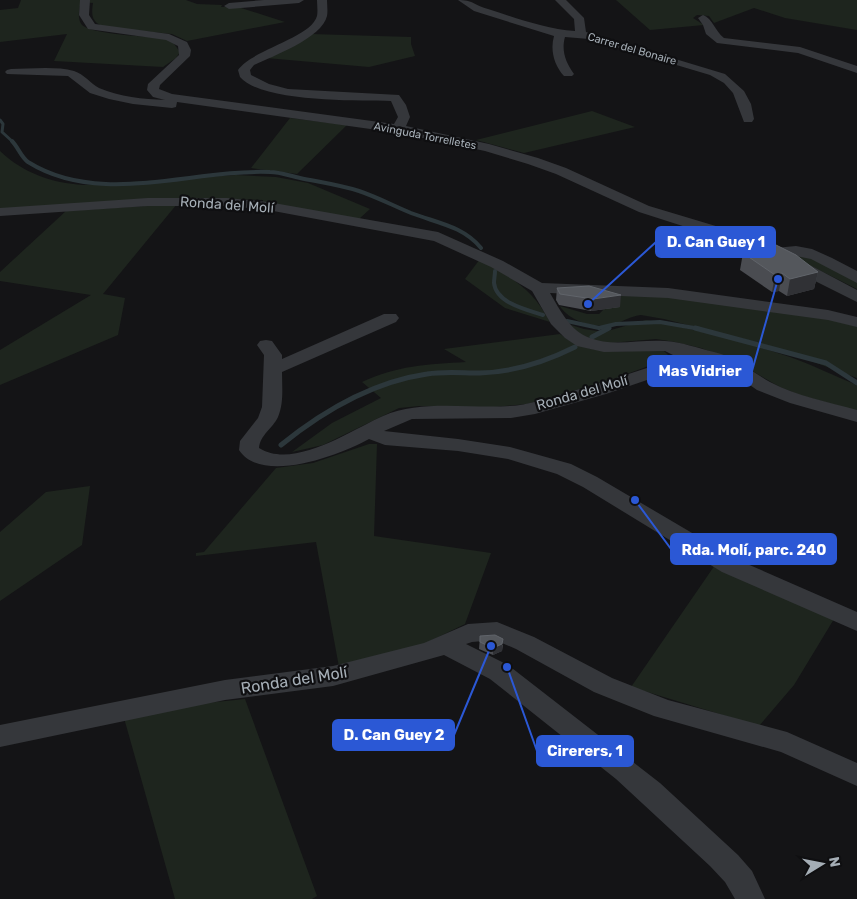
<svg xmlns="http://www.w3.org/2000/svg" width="857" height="899" viewBox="0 0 857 899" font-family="Rubik,sans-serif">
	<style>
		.green { fill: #1e251e }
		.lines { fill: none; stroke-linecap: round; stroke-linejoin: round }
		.stream-far2 { stroke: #2c373b; stroke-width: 3 }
		.stream-far1 { stroke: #2c373b; stroke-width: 4 }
		.stream { stroke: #2c373b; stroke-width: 5 }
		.street { fill: #35373b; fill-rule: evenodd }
		.wall { fill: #4a4c51 }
		.shaded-wall { fill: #303135 }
		.building { fill: #54575c; stroke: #60646a }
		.labels { text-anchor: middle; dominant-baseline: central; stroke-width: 4.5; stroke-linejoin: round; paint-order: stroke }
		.far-street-label { font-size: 11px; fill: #a5aeb6; stroke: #0f0f11 }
		.street-label { font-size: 14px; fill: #a5aeb6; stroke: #0f0f11 }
		.near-street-label { font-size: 16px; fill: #a5aeb6; stroke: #0f0f11 }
		.leader { fill: none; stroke: #2b58d5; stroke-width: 2 }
		.callout-dot { fill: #2b58d5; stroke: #0f0f11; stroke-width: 2 }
		.callout { fill: #2b58d5; stroke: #2b58d5; stroke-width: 2 }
		.callout-label { font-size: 15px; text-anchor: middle; font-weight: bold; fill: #fff }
	</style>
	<rect width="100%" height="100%" fill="#141416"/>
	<path class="green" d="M21,0H186L197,4L222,5L221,7H238L285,22L187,41L172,34L104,27C92,22 91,16 93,3L81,2C79,9 77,19 82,25C90,34 149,37 163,38L172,41L180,52L176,58L163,67L54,61L67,34L0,42V10L18,8Z
		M616,0H857V30L785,18L754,8L714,23L709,16L697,15L693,18L704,25L650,30Z
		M311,34L411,37V44L415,56L369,67L266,58Z
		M592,111L635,127L524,153L476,140Z
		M290,118L347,125L297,174L251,168Z
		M0,151C23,173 52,183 83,185L236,175L276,177L308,183L370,209L359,219L263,202V200L198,198L0,209Z
		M177,204L103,294L125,298L118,335L0,385V350L91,295L0,281V272L66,211Z
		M797,254L805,255L857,282V289L797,259Z
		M480,259C511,277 533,289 550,322L505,308L465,279Z
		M603,295H661L823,318L857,326V378L776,348L748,340L664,319L641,315C631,316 624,321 615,324C597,329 573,323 561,308L560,306L587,314H599L606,307Z
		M646,320C694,329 743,341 790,357C813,365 834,376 857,385V411L800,395L780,387L733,360L701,348L675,342L656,339L610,343L595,341L580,334L568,324L584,329L604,332Z
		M560,334C594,360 625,348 664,351L668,355L662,361L608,381L527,404L484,408L419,406L399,408L323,445L292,452L332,423L381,398L362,382C395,366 429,364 466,362L444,349Z
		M369,444H377L374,536L491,553L465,624L422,645L339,667L316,542L196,556V553L204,552L276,468L313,463Z
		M90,486L82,545L0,601V532L46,492Z
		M715,565L834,619L794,685L759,726L631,687Z
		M245,699L317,896L312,899H175L124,718L206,703Z"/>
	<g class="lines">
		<path class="stream-far2" d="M0,120L3,124L2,132L13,142"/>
		<path class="stream-far1" d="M12,141C18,147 21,157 28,162C100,207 191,169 270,172C280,172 290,176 300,178C319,182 340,185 359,191C377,197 394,206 411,213C437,223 463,226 481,248
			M495,271C495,275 494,279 494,283C496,303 527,310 543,315
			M567,321L599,328L616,324L660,322L700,329
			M607,329L609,328"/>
		<path class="stream" d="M695,328L826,363L857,383
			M592,337L609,328
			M281,445C323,411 372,382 427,374C444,371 462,373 480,373C514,372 545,362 575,347"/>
		<path class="street" d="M80,0H90L89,15L95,24L169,34L187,42L191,50L190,56L160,85L159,89L172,94L394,124L398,117L391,101C357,100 263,103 240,77L238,70C253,49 311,38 317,16C318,11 317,5 317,0H327C327,5 328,11 327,16C322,38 273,56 254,65L250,70L251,75L269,84L288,89L399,95L406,105L410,117L406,126L489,144L538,158L566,168L649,206L729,230L775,248L796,246L812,249L832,258L857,271V283L811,259L791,255L857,290V302L745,246L639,212L556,174L528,164L485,151L399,133L177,102L176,107L172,108L133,104L109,99L90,93L68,76L7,74L5,72L7,70L11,69C29,69 56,66 74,71C84,74 90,83 99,88C120,97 143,99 165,100L153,97L147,90L148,84L179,55L178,46L166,40L88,29L79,15Z
			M264,0H304L299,3L229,9L224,6L229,3Z
			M458,0C473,0 474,5 488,9C516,18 545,29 575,31L574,19L555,0H566L584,18L586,32L725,74L744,91L751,104L754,119L752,122H744L733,93L724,83L710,75L589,39L565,37C561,51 566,63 574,74L572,76H564C554,65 550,50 554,36L474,11Z
			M703,15C713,19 715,31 724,38L800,47L857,66V73L798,53L717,43L706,34L703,25L698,18Z
			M148,198H227L268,202L438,232L503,261L542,283L668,288L828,310L857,317V327L828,320L668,298L550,293C560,310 570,331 590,338C612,347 641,339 665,341C681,342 698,348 714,352C736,357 750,371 770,382C797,396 828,402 857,410V422L790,403L757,390L724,367L693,357L688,366L606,394L535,414L511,418L412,419L384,431L458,439L510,447L571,464L597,477L738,560L857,612V631L722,572L583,487L557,474L508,459L458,451L385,445L369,439C340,455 262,485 239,450L240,441L258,418L262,407L264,355L257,345L260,341L266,340L272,341L282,355V359L384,314H396L399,318L396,322L282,372C282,387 284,403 278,417C273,428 260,435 259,448C294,470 351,430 383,416C422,399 469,409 510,406C528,405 545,399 562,394C600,384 637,371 674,359L675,356L665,351L604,352L577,346L565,338L551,324L532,291L491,267L434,241L268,210L227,206H148L0,216V208Z
			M497,622L534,637L612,678L668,700L787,732L857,763V786L781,752L654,716L594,692L516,649L495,640L472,642L466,644L508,665L660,783L738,855L752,871L765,899H735L725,882L710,866L616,779L490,679L444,655L333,686L225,700L0,747V725L225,680L333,666L424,643L468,624Z"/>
	</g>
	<path class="wall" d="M743,253L818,272L814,289L787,296L779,291L772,292L740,270Z
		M557,288L620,307L591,311L559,305L556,300Z
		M480,636L503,645L502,651L493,655L479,649Z"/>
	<path class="shaded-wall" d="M818,272L814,289L787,296L790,279Z
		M782,273L779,291L772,292L775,275Z
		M621,295L620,307L591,311L593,299Z
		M503,639L502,651L493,655V648Z"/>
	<path class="building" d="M776,245L796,255L818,272L790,279L782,273L775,275L743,253Z
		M589,286L621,295L593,299L560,294L557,288Z
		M495,635L503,639L502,644L493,648L480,642V636Z"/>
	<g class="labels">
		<g class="far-street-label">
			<text transform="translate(632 49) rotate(16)">Carrer del Bonaire</text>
			<text transform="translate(425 136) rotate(11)">Avinguda Torrelletes</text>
		</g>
		<g class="street-label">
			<text transform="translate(227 205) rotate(4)">Ronda del Molí</text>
			<text transform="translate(582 393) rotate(-16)">Ronda del Molí</text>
		</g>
		<g class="near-street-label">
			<text transform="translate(294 680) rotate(-9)">Ronda del Molí</text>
		</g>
	</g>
	<path class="leader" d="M588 304L656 242M778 279L752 371M635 500L671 549M491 646L454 735M507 667L537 751"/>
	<g class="callout-dot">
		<circle cx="588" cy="304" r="5"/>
		<circle cx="778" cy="279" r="5"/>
		<circle cx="635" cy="500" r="5"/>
		<circle cx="491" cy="646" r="5"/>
		<circle cx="507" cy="667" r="5"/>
	</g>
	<g class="callout">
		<rect x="656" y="227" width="119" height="30" rx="5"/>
		<rect x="648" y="356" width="104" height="30" rx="5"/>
		<rect x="671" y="534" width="165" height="30" rx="5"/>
		<rect x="333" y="720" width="121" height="30" rx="5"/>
		<rect x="537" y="736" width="96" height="30" rx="5"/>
	</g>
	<g class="callout-label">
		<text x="716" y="247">D. Can Guey 1</text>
		<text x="700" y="376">Mas Vidrier</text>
		<text x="754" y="555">Rda. Molí, parc. 240</text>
		<text x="394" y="740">D. Can Guey 2</text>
		<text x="585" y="756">Cirerers, 1</text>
	</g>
	<g transform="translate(822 864) rotate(80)" stroke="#0f0f11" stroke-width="4" paint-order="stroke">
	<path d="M0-4L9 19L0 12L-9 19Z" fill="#a5aeb6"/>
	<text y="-8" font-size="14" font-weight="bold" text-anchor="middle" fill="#a5aeb6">N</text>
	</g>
</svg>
